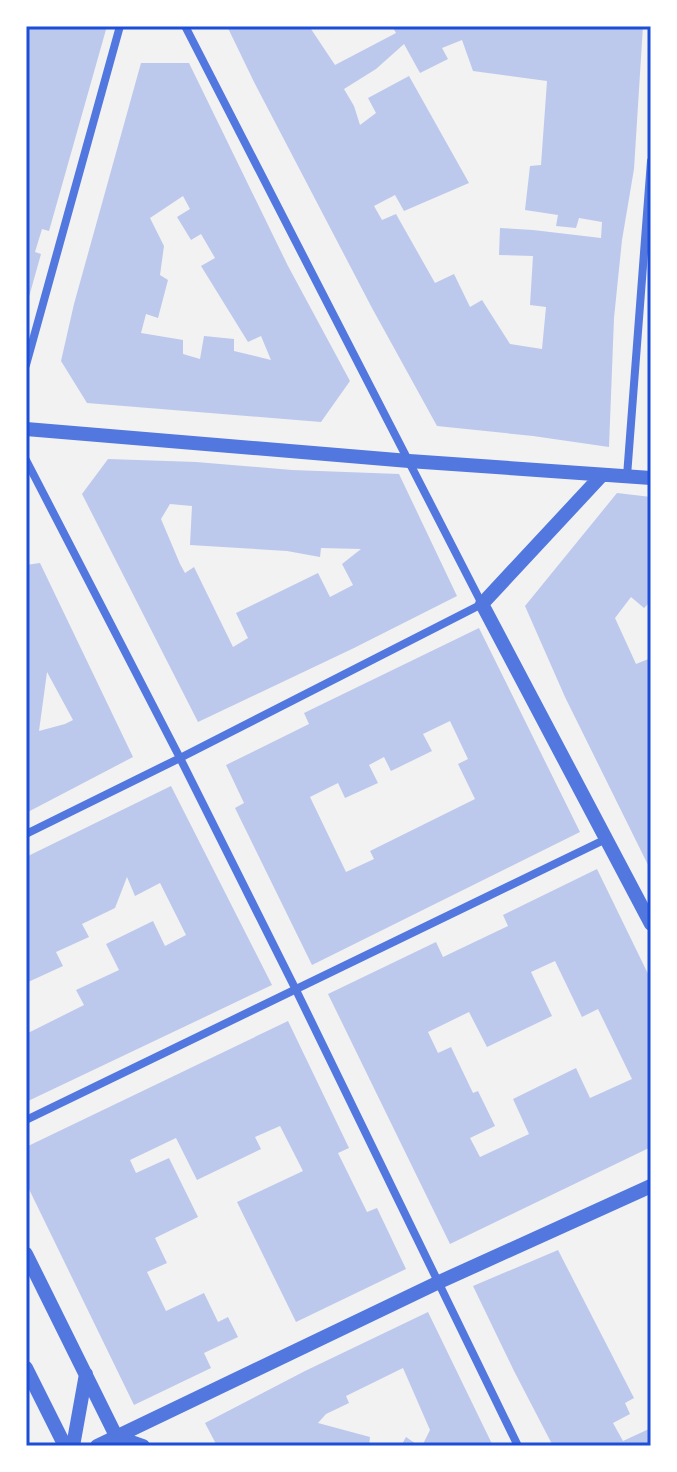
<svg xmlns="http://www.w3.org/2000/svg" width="677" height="1472" viewBox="0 0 677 1472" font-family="Barlow,sans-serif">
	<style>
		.building { fill: #bdc9ec; fill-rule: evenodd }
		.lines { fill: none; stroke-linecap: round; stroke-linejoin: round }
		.minor { stroke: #5277de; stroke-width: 8 }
		.tertiary { stroke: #5277de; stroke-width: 14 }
		.neatline { fill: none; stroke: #1d4ed8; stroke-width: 3 }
	</style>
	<rect width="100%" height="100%" fill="#f2f2f2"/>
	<path class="building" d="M26,26H107L49,231L42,229L35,252L41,254L27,304Z
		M227,26H309L335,65L396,33L392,26H643L634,169L622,240L614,318L609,447L533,436L437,426L372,308L254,82ZM462,40L473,71L547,81L541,165L530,166L525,210L558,215L556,226L576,228L579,218L602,222L601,238L533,230L500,228L499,255L533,256L530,305L546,307L542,349L510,344L482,300L470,307L454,274L435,283L396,214L382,220L374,206L395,195L404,211L469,183L409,76L368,98L376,113L360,125L354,106L344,89L376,69L404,44L420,73L448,59L442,48Z
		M141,63H189L288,266L350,381L321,422L87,403L61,361L74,304ZM183,196L190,209L177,217L191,240L201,234L215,258L201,266L248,342L261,336L271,360L234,351V339L204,336L200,359L183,354V340L141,333L146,314L158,318L168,280L160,275L164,246L150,218Z
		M108,459L196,462L292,470L399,474L457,596L354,648L198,722L82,494ZM170,504L192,506L190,545L287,551L320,557L321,548L361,549L342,564L353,585L330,597L318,573L236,613L248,638L233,647L194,567L185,573L180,564L161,519Z
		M617,493L651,497V601L644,608L631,597L615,618L636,664L651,658V871L565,697L525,606Z
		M40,563L133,757L26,813V565ZM47,672L73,720L65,724L39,731Z
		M479,628L580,832L312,965L235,808L244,803L226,765L309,724L304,713ZM450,721L468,759L458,764L475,799L370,851L374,859L346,872L310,797L338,783L345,798L378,783L369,765L384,757L391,771L432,751L423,734Z
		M171,786L272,985L26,1102V1034L84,1005L76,990L119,970L106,944L153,921L165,946L186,935L160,883L135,896L127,877L115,908L82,924L89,937L56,952L63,966L26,983V857Z
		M597,869L651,980V1147L450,1244L328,994L436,942L443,957L508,926L503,915ZM555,961L582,1017L598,1009L632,1079L590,1098L576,1068L513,1099L529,1134L480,1157L470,1138L495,1126L478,1091L473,1093L451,1047L438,1053L428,1032L469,1012L487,1047L552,1016L531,972Z
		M288,1021L349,1148L338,1153L367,1212L377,1208L406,1269L296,1322L237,1202L303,1171L280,1126L255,1137L261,1149L197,1180L176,1138L130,1160L136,1173L169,1158L198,1217L155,1238L167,1263L147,1272L166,1311L204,1293L218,1322L228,1317L238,1337L204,1353L211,1368L134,1405L26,1183V1147Z
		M558,1250L634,1398L625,1403L630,1414L613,1423L623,1441L651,1428V1446H553L514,1371L473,1286Z
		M428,1312L493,1446H422L430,1430L403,1368L346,1396L349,1403L326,1414L318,1423L370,1437L369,1446H223L216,1444L205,1423L305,1371Z
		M406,1437L419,1446H401Z"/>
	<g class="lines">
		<path class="minor" d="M26,365L120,26
			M26,460L180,758L296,990L518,1446
			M627,476L651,161
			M26,834L180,758L482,604L185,26
			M26,1120L606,839"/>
		<path class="tertiary" d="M26,429L409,461L651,478
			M602,475L482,604L651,924
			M26,1254L121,1446
			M26,1368L65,1446
			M117,1437L143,1446
			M73,1446L86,1374
			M97,1446L437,1283L651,1186"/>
	</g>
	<rect width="677" height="1472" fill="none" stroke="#ffffff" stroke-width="56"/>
	<rect x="28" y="28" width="621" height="1416" class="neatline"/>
</svg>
